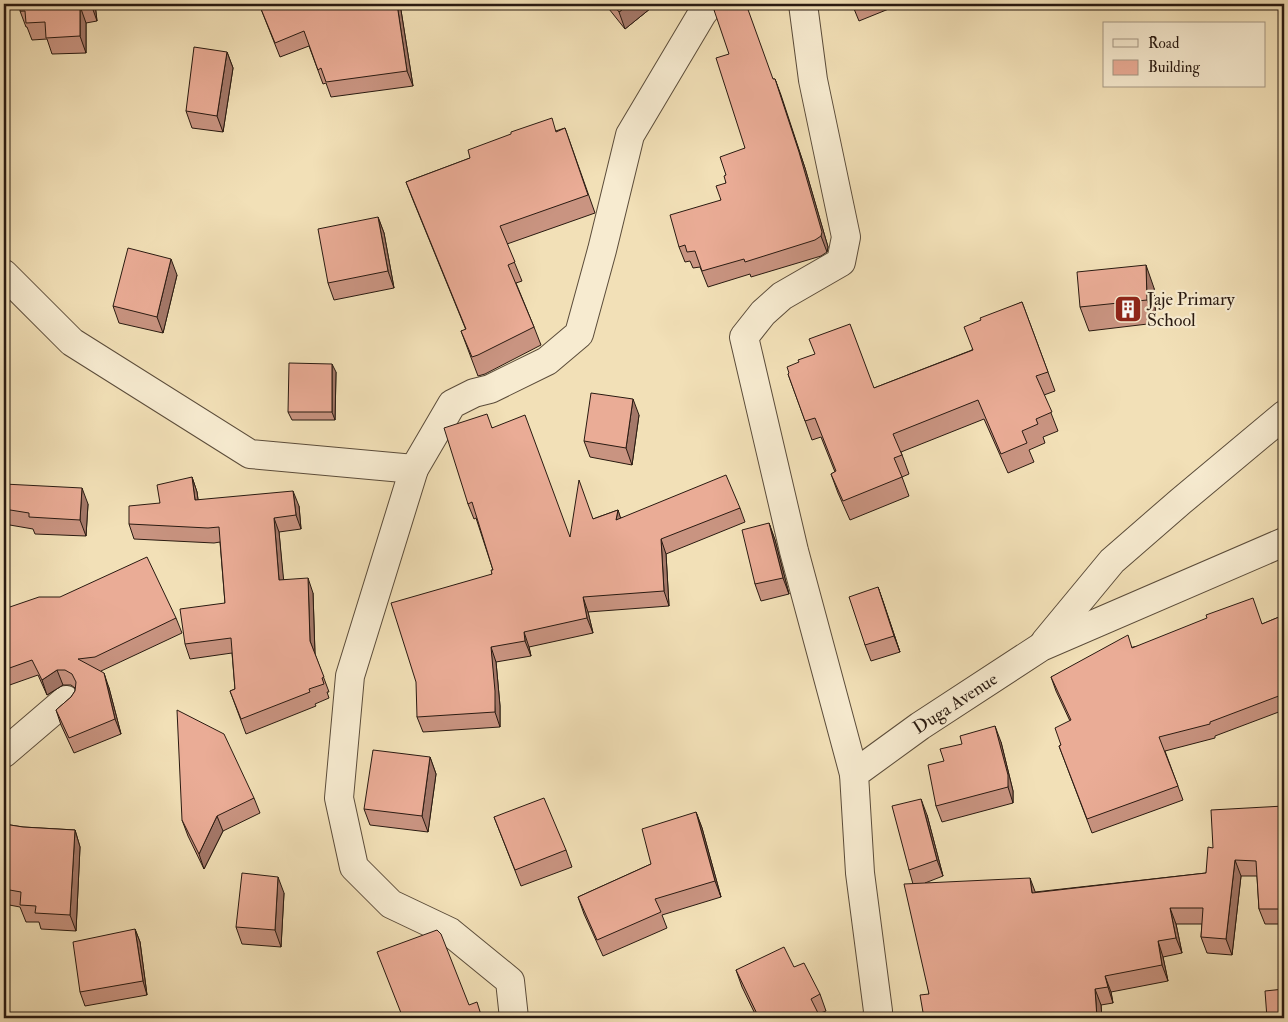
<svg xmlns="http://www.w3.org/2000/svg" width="1288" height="1022" viewBox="0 0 1288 1022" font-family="'IM FELL Double Pica',serif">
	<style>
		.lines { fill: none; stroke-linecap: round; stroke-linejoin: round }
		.street-casing { stroke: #5b4c3a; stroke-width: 30 }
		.street { stroke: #f7ebd0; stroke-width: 28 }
		.wall { fill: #c99481; stroke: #291a11 }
		.shaded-wall { fill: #a47869; stroke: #291a11 }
		.building { fill: #eaac96; stroke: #291a11 }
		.labels { text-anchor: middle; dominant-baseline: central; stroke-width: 4.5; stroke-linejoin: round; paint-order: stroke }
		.poi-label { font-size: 18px; fill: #291a11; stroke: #f7ebd0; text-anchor: start }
		.street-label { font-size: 18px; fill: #291a11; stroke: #f7ebd0 }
	</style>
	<rect width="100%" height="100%" fill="#f2e0b7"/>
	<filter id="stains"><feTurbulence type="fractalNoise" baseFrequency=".004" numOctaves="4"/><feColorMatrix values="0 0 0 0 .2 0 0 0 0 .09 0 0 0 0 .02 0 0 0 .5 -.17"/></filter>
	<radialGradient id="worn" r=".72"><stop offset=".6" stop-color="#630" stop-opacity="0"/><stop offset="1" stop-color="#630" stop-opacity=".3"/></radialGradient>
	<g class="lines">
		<g class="street-casing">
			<g id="street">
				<path d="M803,4L813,80L846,237L841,262L782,296L763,313L744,337L794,551L854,774"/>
				<path d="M4,274L72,342L250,454L414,469"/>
				<path d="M1045,642L1112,561L1181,501L1284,415"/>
				<path d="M4,753L66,700"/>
				<path d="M514,1018L510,981L450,932L391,904L354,867L339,798L350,676L414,469L452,404L474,393L490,389L547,361L579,334L602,250L630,135L702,14L710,4"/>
				<path id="s1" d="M877,1018L878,1011L860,873L854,774L920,726L1041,647L1284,542"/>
			</g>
		</g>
		<use href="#street" class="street"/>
	</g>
	<path class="wall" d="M95,4L97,21L86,23V53L52,54L47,39L32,40L27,27H26L20,11Z
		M259,4H400L413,86L331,97L326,83L323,84L309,46L280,57Z
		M605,4H656L625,29Z
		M852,4H901L859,21Z
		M227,52L233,68L223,132L192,128L186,111Z
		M773,79H775L781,95L805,168L828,247L827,252L821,256L751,277L750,274L708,287L700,267L693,268L690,261L685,262L679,247L721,200L726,183V175L745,148Z
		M565,128L595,213L507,244L522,281L516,283L534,327L541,345L485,374L478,376L461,331L466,330L413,200L406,182L470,158Z
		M378,217L384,233L394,288L334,300L328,283Z
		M177,275L163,333L119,323L113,306Z
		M1154,288L1156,323L1089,331L1080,307Z
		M1022,302L1055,391L1044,395L1058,431L1043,437L1045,443L1029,450L1034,462L1008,473L984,419L901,452L909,474L902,477L909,496L850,520L838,493L831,474L835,472L821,437L812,440L788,374L874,388L972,350L981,320Z
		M336,372L335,420H292L288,412Z
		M639,415L632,465L590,457L584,441Z
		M492,427L570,537L593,519L618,510L620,518L740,508L745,522L666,554L669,606L588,612L593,633L529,647L531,656L496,662L500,706V727L423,732L417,717L492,574L493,570L476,518L474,519L468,504Z
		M192,477L197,492L198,500L299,506L301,529L279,532L283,579L313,593L315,654L329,692H327L329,698L315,704L316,706L246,734L230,691L235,689L232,653L190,659L185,644L225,603L220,542L214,543L134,539L129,524L160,503Z
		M4,484L88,504L86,536L35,534L33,529L4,524Z
		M769,523L775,540L789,594L761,601L755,584Z
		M878,587L900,652L871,661L865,645Z
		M4,609L176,618L182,633L101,671L109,688L121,734L74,753L61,725L56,710L71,697L75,691V688L71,685H63L47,695L38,675L4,687Z
		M1284,615V710L1215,736V738L1165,751L1183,800L1092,833L1059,746L1061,745L1070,721L1056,691L1051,677L1133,647L1262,624Z
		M1001,742L1013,791V803L942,822L936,806L944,761Z
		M430,757L436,774L428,832L370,825L364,809Z
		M254,798L260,813L223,831L204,869L188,836L182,820Z
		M1284,806V924H1265L1259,909L1257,876H1241L1232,955L1207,953L1201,937L1202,924H1176L1182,953L1163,957L1168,981L1111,992L1113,1003L1101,1005L1102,1018H924L929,994L913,884L909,870L927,815L943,876L925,883L1035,892L1206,873L1213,848Z
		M696,812L702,828L721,897L662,915L667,928L603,956L584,914L578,897L651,864Z
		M494,817L566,850L572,867L521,886Z
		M4,824L23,827L75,830L80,847L76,931L41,929L39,922H26L20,907L4,904Z
		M284,893L281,947L242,944L236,927Z
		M135,929L140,942L147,995L85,1006L80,992Z
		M794,967L820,994L826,1011L818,1014L820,1018H757L742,987L736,970Z"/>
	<path class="shaded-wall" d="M91,4H95L97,21Z
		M397,4H400L413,86L407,71Z
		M630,4H656L625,29L619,12Z
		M80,6L86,23V53L80,36Z
		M227,52L233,68L223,132L217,116Z
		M775,79L805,168L828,247L827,252L821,236Z
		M378,217L384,233L394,288L388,271Z
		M171,259L177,275L163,333L157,317Z
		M1146,265L1154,288L1156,323L1147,300Z
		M332,364L336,372L335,420L332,412Z
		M633,399L639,415L632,465L626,448Z
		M192,477L197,492L200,514L195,500Z
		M82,488L88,504L86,536L80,520Z
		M293,491L299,506L301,529L296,515Z
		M618,510L623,525L616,520Z
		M274,518L279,532L285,594L279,580Z
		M769,523L775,540L789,594L783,578Z
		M661,539L666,554L669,606L664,591Z
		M308,578L313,593L315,655L310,641Z
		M878,587L884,604L900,652L894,636Z
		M583,597L588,612L593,633L587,618Z
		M524,632L529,647L531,656L525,641Z
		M491,647L496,662L500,706V727L495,712Z
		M57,670L63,685L47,695L42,680Z
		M104,673L109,688L121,734L115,719Z
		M995,726L1001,742L1013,791V803L1008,787Z
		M430,757L436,774L428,832L422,816Z
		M921,799L927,815L943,876L937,860Z
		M696,812L702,828L721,897L715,881Z
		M217,816L223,831L204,869L199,854Z
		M75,830L80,847L76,931L70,915Z
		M1235,860L1241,876L1232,955L1226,939Z
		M278,877L284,893L281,947L275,930Z
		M1030,878L1036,894L1032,893Z
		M1170,908L1176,924L1182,953L1176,938Z
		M135,929L140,942L147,995L143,981Z
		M1158,941L1163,957L1168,981L1162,965Z
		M1105,976L1111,992L1113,1003L1108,987Z
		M1095,989L1101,1005L1102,1018H1097Z"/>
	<path class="building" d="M20,4H91L80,6V36L46,38L45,22L26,23L25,11H20Z
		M259,4H397L407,71L326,82L321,68L318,70L304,31L275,43Z
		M613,4H630L619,12Z
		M731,4H746L773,79H775L799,152L822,232L821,236L815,240L745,262L744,259L702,271L695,251L687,252L685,245L679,247L670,215L721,200L716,186L726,183L724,176L726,175L720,157L745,148L716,58L729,54L714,10Z
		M194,47L227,52L217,116L186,111Z
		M552,118L556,132L565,128L588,195L500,226L515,262L508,265L534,327L478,355L472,357L461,331L466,329L406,182L470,158L468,150L511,134V132Z
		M378,217L388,271L328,283L318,229Z
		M128,248L171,259L157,317L113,306Z
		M1146,265L1147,300L1080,307L1077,272Z
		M1022,302L1048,372L1036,376L1052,412L1036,419L1038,424L1022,431L1027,443L1001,454L978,400L893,434L902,455L894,458L902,477L843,501L831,474L836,471L815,418L805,421L788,374L789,373L787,367L799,362L798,360L815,354L809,339L850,324L874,388L973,350L964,327L981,320L980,318Z
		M289,363L332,364V412H288Z
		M591,393L633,399L626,448L584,441Z
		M487,414L492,428L525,415L570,537L579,480L593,519L618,510L616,520L726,475L740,508L661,539L664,591L583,597L587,618L524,632L525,641L491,647L495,691V712L417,717L416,682L391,603L492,574L491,570H493L472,502L468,504L444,428Z
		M192,477L195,500L293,491L296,515L274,518L279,580L308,578L310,641L324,677L322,678L324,684L309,689L310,692L241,719L230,691L235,689L231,638L185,644L180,609L225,603L219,527L208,528L129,524V506L160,503L157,485Z
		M4,484L82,488L80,520L29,517V513L4,509Z
		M769,523L783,578L755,584L742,530Z
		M147,557L176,618L95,657L78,659L104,673L115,719L69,738L56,710L71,697L75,691L76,682L72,674L65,670H57L42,680L32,660L4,670V609L39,597H60Z
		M878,587L894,636L865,645L849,597Z
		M1253,598L1262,624L1284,615V694L1210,722V724L1159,737L1178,786L1087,819L1059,746L1061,745L1055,728L1071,720L1051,677L1128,635L1132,648L1207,618L1206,615Z
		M177,710L224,734L254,798L217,816L199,854L182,820Z
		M995,726L1008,775V787L936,806L928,765L944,761L940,749L962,744L960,736Z
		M373,750L430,757L422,816L364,809Z
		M544,798L566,850L515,870L494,817Z
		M921,799L937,860L909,870L892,806Z
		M1284,806V909H1259L1256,861L1235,860L1226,939L1201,937L1203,908H1170L1176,938L1158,941L1162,965L1105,976L1108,987L1095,989L1097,1018H924L920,995L929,994L904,884L1030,878L1032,893L1206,873L1208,847L1213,848L1211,810Z
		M696,812L715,881L655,899L661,912L597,940L578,897L651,864L642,829Z
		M4,824L23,827L75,830L70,915L35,913L36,906L20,905L21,892L4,889Z
		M242,873L278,877L275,930L236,927Z
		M135,929L143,981L80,992L73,942Z
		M437,930L441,934L469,1005L477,1002L482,1018H403L377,952Z
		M784,947L794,967L804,963L820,994L811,999L819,1015L813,1018H759L736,970Z
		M1284,989V1018H1267L1265,991Z
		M629,1014L630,1018H618Z"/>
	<defs>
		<g id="building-square" transform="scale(1.4375)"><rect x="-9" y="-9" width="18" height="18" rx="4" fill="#8f2418" stroke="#f7ebd0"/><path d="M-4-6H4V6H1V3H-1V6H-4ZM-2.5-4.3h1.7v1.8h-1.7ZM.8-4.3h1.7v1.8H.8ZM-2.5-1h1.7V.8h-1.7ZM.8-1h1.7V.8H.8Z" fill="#fff"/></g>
	</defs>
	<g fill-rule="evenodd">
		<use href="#building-square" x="1128" y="309"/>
	</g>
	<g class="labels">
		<g class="poi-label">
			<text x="1147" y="299">Jaje Primary<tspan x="1147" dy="21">School</tspan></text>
		</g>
		<g class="street-label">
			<text stroke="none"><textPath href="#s1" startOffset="369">Duga Avenue</textPath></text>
		</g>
	</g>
	<rect width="1288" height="1022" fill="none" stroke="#f2e0b7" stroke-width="20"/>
	<rect x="5" y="5" width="1278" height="1012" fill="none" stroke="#291a11" stroke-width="2.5"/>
	<rect x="10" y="10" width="1268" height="1002" fill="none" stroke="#291a11"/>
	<rect x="1103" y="22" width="162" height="65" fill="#f7ebd0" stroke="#a59784"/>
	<rect x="1113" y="39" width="25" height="8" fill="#f7ebd0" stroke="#a59784"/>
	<text x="1148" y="48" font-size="15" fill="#291a11">Road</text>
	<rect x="1113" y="60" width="25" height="15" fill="#eaac96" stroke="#a59784"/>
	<text x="1148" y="72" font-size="15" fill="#291a11">Building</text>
	<rect width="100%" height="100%" filter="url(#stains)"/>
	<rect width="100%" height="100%" fill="url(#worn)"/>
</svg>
